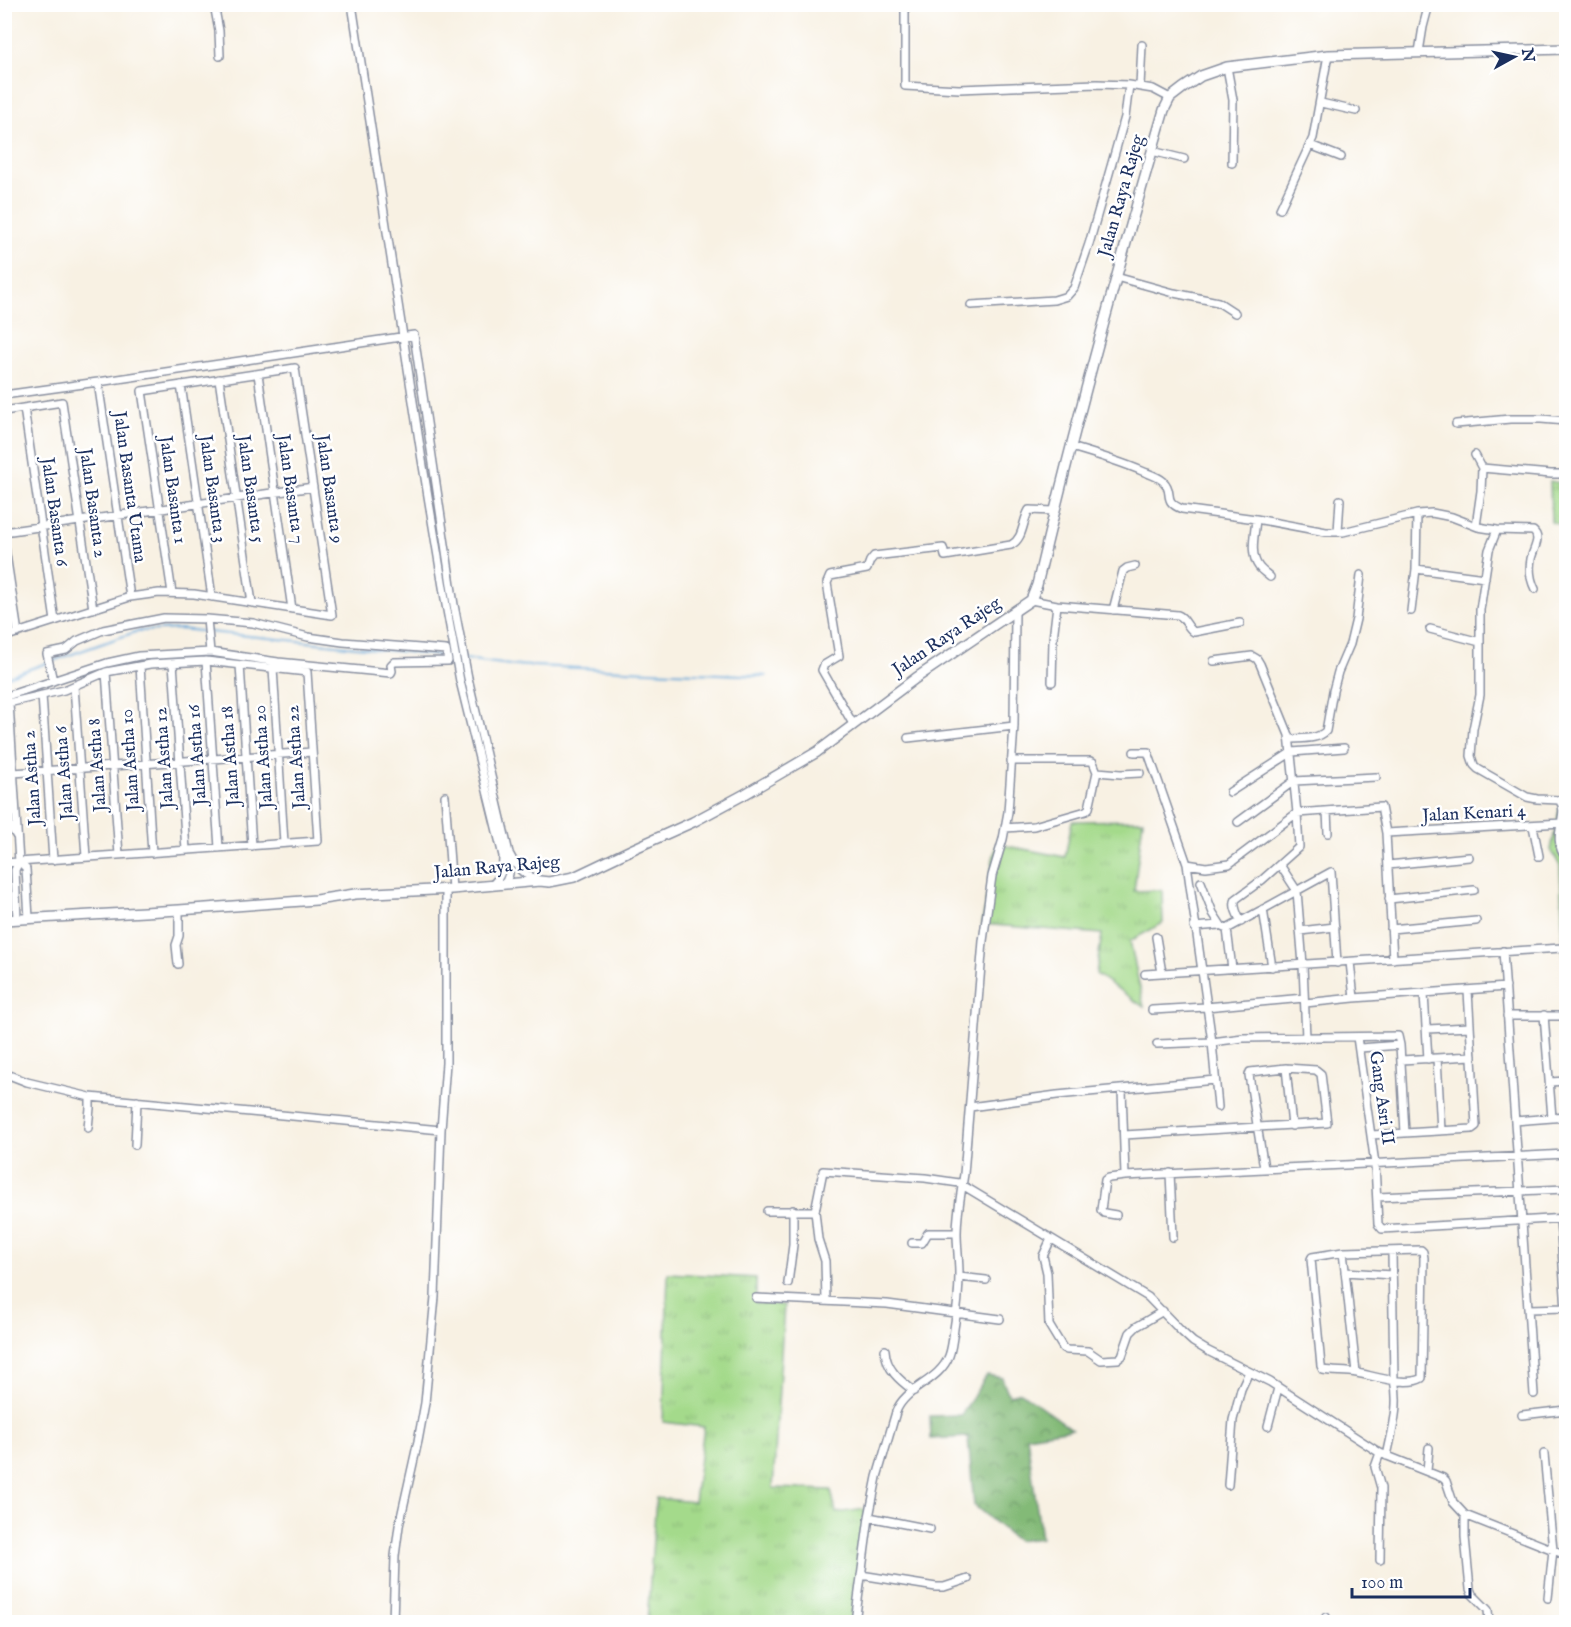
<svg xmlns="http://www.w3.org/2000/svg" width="1571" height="1627" viewBox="0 0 1571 1627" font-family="'IM FELL English',serif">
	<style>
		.grass { fill: url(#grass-tufts); stroke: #608474; stroke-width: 1.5 }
		.forest { fill: url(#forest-crowns); stroke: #4f746a; stroke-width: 1.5 }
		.cemetery { fill: url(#cemetery-stones); stroke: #608474; stroke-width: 1.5 }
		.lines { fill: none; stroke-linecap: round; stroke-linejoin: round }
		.stream { stroke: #65a7d9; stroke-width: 2 }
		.minor-casing { stroke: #8a90a0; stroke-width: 10 }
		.secondary-casing { stroke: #8a90a0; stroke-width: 12 }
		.minor { stroke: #fff; stroke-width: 7 }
		.secondary { stroke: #fff; stroke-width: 9 }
		.labels { text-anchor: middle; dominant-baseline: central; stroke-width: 5; stroke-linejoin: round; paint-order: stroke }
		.street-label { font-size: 18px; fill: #1b2f5e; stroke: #fff }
	</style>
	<defs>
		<pattern id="grass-tufts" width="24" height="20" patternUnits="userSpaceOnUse" patternTransform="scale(1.5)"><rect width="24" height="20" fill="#a4da8b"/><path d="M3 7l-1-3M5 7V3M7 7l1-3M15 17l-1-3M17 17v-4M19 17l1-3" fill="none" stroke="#8dbb7a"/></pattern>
		<pattern id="forest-crowns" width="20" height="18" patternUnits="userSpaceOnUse" patternTransform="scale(1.5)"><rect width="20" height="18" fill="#83ba77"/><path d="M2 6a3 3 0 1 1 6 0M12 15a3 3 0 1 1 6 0" fill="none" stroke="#6a9865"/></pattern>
		<pattern id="cemetery-stones" width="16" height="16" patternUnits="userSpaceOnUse" patternTransform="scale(1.5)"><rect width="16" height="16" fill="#a4da8b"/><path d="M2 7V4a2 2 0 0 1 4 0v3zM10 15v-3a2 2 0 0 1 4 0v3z" fill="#8dbb7a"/></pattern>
	</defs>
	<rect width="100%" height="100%" fill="#fff"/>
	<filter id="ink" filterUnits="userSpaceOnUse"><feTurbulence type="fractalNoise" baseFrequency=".0167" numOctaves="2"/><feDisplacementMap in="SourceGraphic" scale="12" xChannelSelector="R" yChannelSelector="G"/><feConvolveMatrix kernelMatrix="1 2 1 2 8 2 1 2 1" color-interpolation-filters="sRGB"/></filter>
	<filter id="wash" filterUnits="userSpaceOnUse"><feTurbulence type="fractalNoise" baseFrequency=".008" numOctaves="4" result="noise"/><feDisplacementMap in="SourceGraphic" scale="24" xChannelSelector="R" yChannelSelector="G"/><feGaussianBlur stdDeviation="1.35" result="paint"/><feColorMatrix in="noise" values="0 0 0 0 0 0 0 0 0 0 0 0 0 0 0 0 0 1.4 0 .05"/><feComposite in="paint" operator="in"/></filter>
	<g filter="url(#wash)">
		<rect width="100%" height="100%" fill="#f8f1e3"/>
		<path class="grass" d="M1550,481L1566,484V526L1551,522Z
			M1143,820L1134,891L1162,890L1163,923L1130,941L1144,1007L1096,974L1102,934L982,924L993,859L997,844L1065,857L1072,821Z
			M668,1273L756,1278V1303L784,1305L773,1488L831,1490L836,1513L866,1509L852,1622H647L656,1498L694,1502L704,1427L663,1422Z"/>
		<path class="forest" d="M987,1375L1002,1378L1009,1395L1021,1392L1072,1429L1027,1436L1041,1538L1017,1541L974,1505L968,1437L931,1439L930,1416L961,1415Z"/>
		<path class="cemetery" d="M1563,792L1566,796V1010L1560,866L1551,850Z"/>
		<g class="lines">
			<path class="stream" d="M4,678L138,631L180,629L434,655L510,665L766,676"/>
		</g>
	</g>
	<g filter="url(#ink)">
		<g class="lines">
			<g class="minor-casing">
				<path id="minor" d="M214,4L219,31L220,56
					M352,4L422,460L446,605L460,681L503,856C503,870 501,877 491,886
					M905,4V86L959,89L1097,84L1129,85L1153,89L1170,98
					M1419,52L1423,27L1429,4
					M1227,67L1233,100L1232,163
					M1140,86L1142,45
					M1321,103L1356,111
					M1310,145L1341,157
					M1152,151L1184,159
					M1280,209L1313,138L1328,55
					M1116,277L1174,293L1218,302L1235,313
					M971,305L1054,300L1067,296L1074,288L1089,244L1125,117L1129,85
					M258,374L292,609
					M219,379L252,603
					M98,382L130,597
					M181,385L212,597
					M4,395L98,382L414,335L454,605L468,678L509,853V874L505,884
					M24,408L55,621
					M4,411L62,402L93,609
					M1456,424L1510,419H1541L1566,421
					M1071,447C1095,454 1119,461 1142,471C1149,474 1157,476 1163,481C1175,492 1161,501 1182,509L1256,519L1326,532H1343L1417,514L1432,513L1452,517L1478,527L1497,530L1533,531C1542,538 1533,549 1531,559C1529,570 1530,579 1535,589
					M1475,455L1482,468L1481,491L1476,526
					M1482,468L1551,474H1566
					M1417,514L1416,569L1485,578
					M1256,519C1255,534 1249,554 1259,567C1262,571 1267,574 1270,577
					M1497,530L1489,550L1480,610V695L1473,729L1471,756L1474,765L1478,769L1527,797L1537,799L1559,800C1571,813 1549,837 1566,858
					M4,532L313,487
					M1338,532L1340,500
					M4,541L18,633
					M1031,600L1057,605L1178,615C1185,617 1187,628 1194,632L1240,623
					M1113,610L1123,571L1127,568L1135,566
					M1411,611L1416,569
					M207,619L210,652
					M1430,629L1480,642
					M4,637L130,597L159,593L194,594L332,615L295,368L142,391L172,593
					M206,661L219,848
					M1214,661L1252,656L1257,659L1260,664L1289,735L1297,813L1381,807L1386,833L1393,959
					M173,663L186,850
					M240,665L252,846
					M140,666L152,853
					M273,668L284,843
					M106,672L119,855
					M1052,682L1053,639L1057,605
					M74,686L86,857
					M42,695L53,860
					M4,697L107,663L139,656L210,652L278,662L391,673L392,671L391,665L394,662L448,661L446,650L343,642L308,637L253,623L207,619L164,618L103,630L77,641L66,650L47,654L53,681
					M9,703L19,862
					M4,704L64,690L106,672L150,664L206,661L307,672L318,841L4,863
					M853,724L822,670L824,665L839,656L827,583L830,576L867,569L870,561L874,556L943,548L945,556L1011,545C1024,538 1022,522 1029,510L1055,511
					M908,738L1014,726
					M1290,739C1302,738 1317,740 1326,731L1333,691L1338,672L1350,644L1356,619L1361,575
					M1134,752H1148L1187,864L1212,1042L1218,1107
					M1097,772L1121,774L1140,773
					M13,773L312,752
					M1230,792L1292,752L1344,748
					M445,796L452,889
					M1327,811L1328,833
					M4,816L17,837
					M1238,822L1294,781L1376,777
					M1533,826L1539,856
					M1005,828L1034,826L1086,811L1089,808L1097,772L1093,762L1090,761H1011
					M1386,833L1562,823
					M510,855C517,869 524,875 539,880
					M19,862L26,869L29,918
					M1187,864L1206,867L1229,864L1297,813
					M1280,865L1297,891L1303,965L1306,1038
					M1388,865L1469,857
					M1201,882L1213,913L1222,927L1227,929L1331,872L1337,963
					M1389,899L1474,890
					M1263,909L1272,967
					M17,919L15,870L19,862
					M1241,922C1238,915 1232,906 1236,899L1262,880L1299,847L1297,813
					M1194,927L1219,925
					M1227,929L1232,969
					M1391,929L1476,921
					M1300,931L1335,927
					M1156,937L1162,973
					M1503,951L1534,1394
					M1350,962L1354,998
					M178,964L176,945L179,936V910
					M1145,974L1562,948L1566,946
					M1424,994L1428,1059
					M1305,1003L1354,998L1506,987
					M1152,1010L1206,1007L1304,998
					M1544,1015L1552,1118
					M1507,1016H1566
					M1427,1029L1470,1027
					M1357,1037L1375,1164L1378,1224L1382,1229L1566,1218
					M1157,1044L1212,1042L1243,1038L1398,1036L1400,1045L1405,1133
					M1360,1048L1400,1045
					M1437,1058L1441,1131
					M1401,1060L1472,1056
					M1286,1068L1292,1126
					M4,1073L27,1082L90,1097V1108L88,1128
					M1550,1082L1566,1081
					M1122,1090L1125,1176L1566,1154
					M90,1097L441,1130
					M970,1107L1057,1095L1215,1080
					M1515,1121L1566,1117
					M1124,1135L1327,1123L1321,1074L1316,1070L1286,1068L1250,1072L1249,1075L1264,1168
					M1371,1135L1472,1129L1476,1126L1468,991
					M135,1145L137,1101
					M1170,1173L1173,1237
					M1377,1197L1566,1189
					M767,1211H815
					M1116,1215L1104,1213L1101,1210L1105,1180L1109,1178L1125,1176
					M1560,1219L1566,1311
					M1051,1239L1043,1256L1047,1273L1049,1325L1063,1348L1067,1350L1088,1351L1101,1360L1118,1359L1122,1356L1130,1333L1136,1327L1163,1311
					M912,1243H922L928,1233H957
					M1421,1250L1423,1252L1424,1258L1422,1378C1407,1387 1374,1376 1357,1373C1346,1371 1334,1372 1323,1370L1321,1366L1311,1259L1312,1257L1343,1252Z
					M1343,1252L1356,1372
					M1345,1272L1392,1275
					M959,1277L986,1280
					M788,1283L793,1245V1210
					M756,1298L887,1304L1000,1319
					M826,1301L825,1261L818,1239L815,1211L823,1171L925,1178L959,1183L1148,1297L1182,1332L1193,1342L1208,1351L1270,1382L1380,1453L1443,1478L1446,1481L1453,1502L1465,1515L1566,1555
					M1528,1309L1566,1308
					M885,1350C886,1369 899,1380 914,1391
					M1522,1415L1566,1410
					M1268,1426L1278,1388
					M1544,1454L1553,1550L1548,1598
					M1387,1456C1392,1431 1400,1406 1394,1380L1392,1252
					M1427,1471L1429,1448
					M1228,1485L1233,1420L1241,1389L1249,1372
					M1465,1515V1537L1470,1589L1472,1594L1488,1610L1489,1622
					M869,1517L930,1529
					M1380,1560L1381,1488L1375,1467L1380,1453
					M861,1575L936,1587H944L968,1579
					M1326,1617L1327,1622
					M393,1622L395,1556L399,1526L418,1441L425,1403L435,1297L441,1130L446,1063V889
					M855,1622L869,1517L877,1477L896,1412C905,1387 939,1382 949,1356C952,1348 953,1338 954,1329C957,1311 959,1292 959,1274C959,1260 957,1247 957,1233C957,1212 961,1194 964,1174L983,941L992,876L1003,839L1008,812L1014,726L1015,611"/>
			</g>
			<g class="secondary-casing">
				<path id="secondary" d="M4,920L179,910L316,900L355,894L452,889L540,881L549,882L574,877L635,848L693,822L745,794L817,752L916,678L1031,600L1037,585C1074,426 1118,268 1164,110L1170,98L1183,88L1201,76L1227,67L1328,55L1566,49"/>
			</g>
			<use href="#minor" class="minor"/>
			<use href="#secondary" class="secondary"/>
		</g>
	</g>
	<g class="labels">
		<g class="street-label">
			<text transform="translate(1122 196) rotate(-74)">Jalan Raya Rajeg</text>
			<text transform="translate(129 487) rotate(82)">Jalan Basanta Utama</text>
			<text transform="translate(212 489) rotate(82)">Jalan Basanta 3</text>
			<text transform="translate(250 489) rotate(82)">Jalan Basanta 5</text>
			<text transform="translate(290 489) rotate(82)">Jalan Basanta 7</text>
			<text transform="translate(329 489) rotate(82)">Jalan Basanta 9</text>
			<text transform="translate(172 490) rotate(82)">Jalan Basanta 1</text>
			<text transform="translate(92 503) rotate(82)">Jalan Basanta 2</text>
			<text transform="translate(54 512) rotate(82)">Jalan Basanta 6</text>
			<text transform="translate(947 637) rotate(-34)">Jalan Raya Rajeg</text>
			<text transform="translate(198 755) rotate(-94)">Jalan Astha 16</text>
			<text transform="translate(231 756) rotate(-94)">Jalan Astha 18</text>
			<text transform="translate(264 757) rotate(-94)">Jalan Astha 20</text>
			<text transform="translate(297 757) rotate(-94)">Jalan Astha 22</text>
			<text transform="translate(165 758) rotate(-94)">Jalan Astha 12</text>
			<text transform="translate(131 760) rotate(-94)">Jalan Astha 10</text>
			<text transform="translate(98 765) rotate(-94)">Jalan Astha 8</text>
			<text transform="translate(65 773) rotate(-94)">Jalan Astha 6</text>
			<text transform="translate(33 778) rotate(-94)">Jalan Astha 2</text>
			<text transform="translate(1474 814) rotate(-3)">Jalan Kenari 4</text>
			<text transform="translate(497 868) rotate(-5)">Jalan Raya Rajeg</text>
			<text transform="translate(1381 1098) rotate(82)">Gang Asri II</text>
		</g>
	</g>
	<rect width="1571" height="1627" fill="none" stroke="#fff" stroke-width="24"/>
	<g transform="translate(1514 57) rotate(82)" stroke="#ffffff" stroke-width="4.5" paint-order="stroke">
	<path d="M0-4.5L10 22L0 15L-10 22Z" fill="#1b2f5e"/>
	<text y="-9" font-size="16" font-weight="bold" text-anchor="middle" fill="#1b2f5e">N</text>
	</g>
	<path d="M1352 1588v9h118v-9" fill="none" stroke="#1b2f5e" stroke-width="3"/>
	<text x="1361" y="1588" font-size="18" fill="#1b2f5e" stroke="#ffffff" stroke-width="4.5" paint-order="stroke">100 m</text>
</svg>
